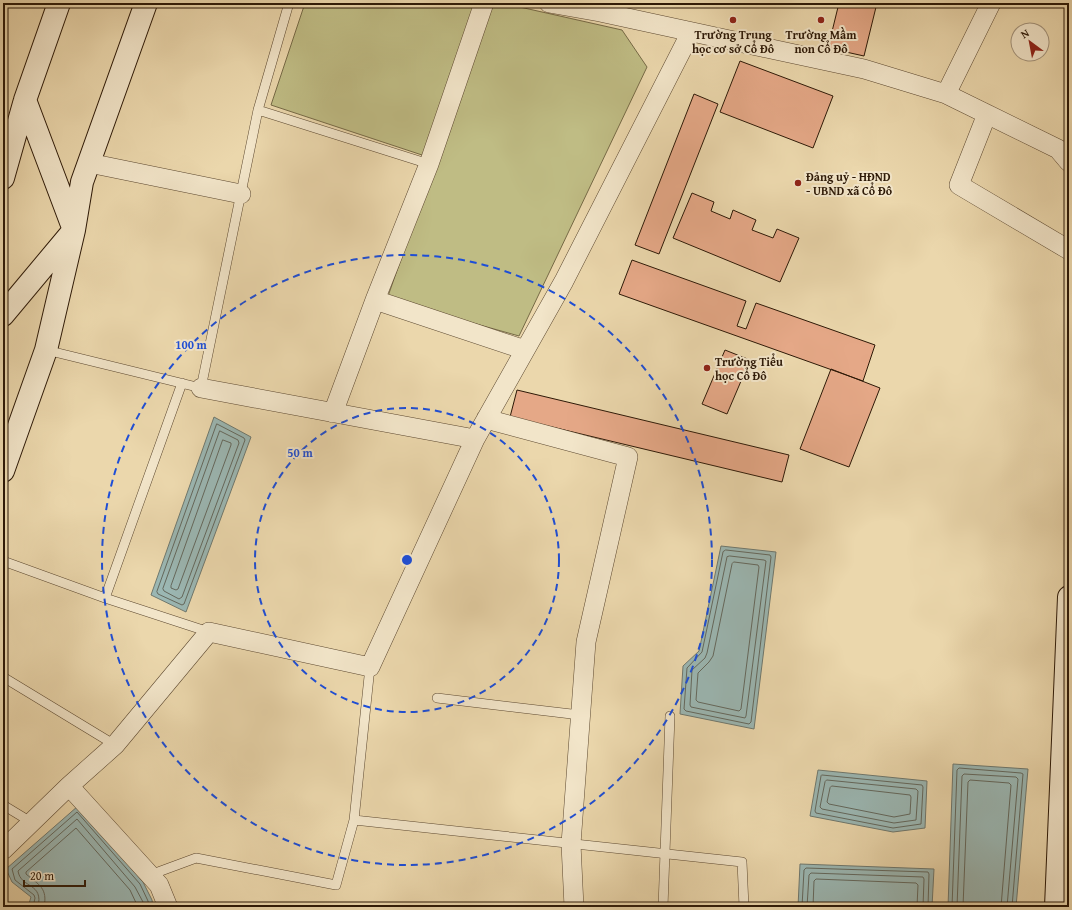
<svg xmlns="http://www.w3.org/2000/svg" width="1072" height="910" viewBox="0 0 1072 910" font-family="'Gentium Book Plus',serif">
	<style>
		.green { fill: #bfbc84; stroke: #766a46 }
		.water { fill: #9bb7b3; stroke: #6f786e }
		.lines { fill: none; stroke-linecap: round; stroke-linejoin: round }
		.shore { stroke: #64685d; stroke-width: 1 }
		.building { fill: #e5a887; stroke: #2d1907 }
		.lane-casing { stroke: #5c4830; stroke-width: 10 }
		.street-casing { stroke: #5c4830; stroke-width: 20 }
		.secondary-casing { stroke: #2d1907; stroke-width: 24 }
		.lane { stroke: #f2e5c9; stroke-width: 9 }
		.street { stroke: #f2e5c9; stroke-width: 19 }
		.secondary { stroke: #f2e5c9; stroke-width: 22 }
		.ring { fill: none; stroke: #1d4ed8; stroke-width: 2; stroke-dasharray: 7 5 }
		.poi-dot { fill: #8f2418; stroke: #f2e5c9; stroke-width: 1.5 }
		.labels { text-anchor: middle; dominant-baseline: central; stroke-width: 4; stroke-linejoin: round; paint-order: stroke }
		.poi-label { font-size: 12px; font-weight: bold; fill: #2d1907; stroke: #f2e5c9 }
		.centre { fill: #1d4ed8; stroke: #f2e5c9; stroke-width: 2 }
		.ring-label { font-size: 12px; text-anchor: middle; font-weight: bold; fill: #1d4ed8; stroke: #f2e5c9; stroke-width: 4; stroke-linejoin: round; paint-order: stroke }
	</style>
	<rect width="100%" height="100%" fill="#ebd7ac"/>
	<filter id="stains"><feTurbulence type="fractalNoise" baseFrequency=".005" numOctaves="4"/><feColorMatrix values="0 0 0 0 .2 0 0 0 0 .09 0 0 0 0 .02 0 0 0 .5 -.17"/></filter>
	<radialGradient id="worn" r=".72"><stop offset=".6" stop-color="#630" stop-opacity="0"/><stop offset="1" stop-color="#630" stop-opacity=".3"/></radialGradient>
	<path class="green" d="M305,3H477L425,156L271,105Z
		M491,3H502L622,30L647,67L519,336L387,299Z"/>
	<path class="water" d="M214,417L251,437L186,612L151,595Z
		M721,546L776,552L754,729L680,714L683,666L699,651Z
		M953,764L1028,769L1016,907H948Z
		M818,770L927,781L925,828L893,832L810,816Z
		M78,806L143,882L152,900L153,907H28L31,897L12,882L6,869Z
		M800,864L934,869L932,907H798Z"/>
	<g class="lines">
		<path class="shore" d="M217,424L244,438L245,440L184,604L182,605L158,594L157,592Z
			M220,431L238,440L239,443L182,597L179,599L164,591L163,589Z
			M223,440L231,443V445L178,589L176,590L171,588V586Z
			M726,550L770,555L771,557L751,722L749,724L686,711L684,709L687,668L702,652L723,552Z
			M730,556L764,560L766,561L746,716L745,718L691,707L690,705L692,670L705,658L707,653L727,557Z
			M734,562L758,565L759,567L741,709L739,711L698,702L696,700L698,673L709,662L713,656L732,564Z
			M822,775L922,785L923,787L921,824L893,828L816,813L815,811L821,776Z
			M827,780L916,789L918,791L916,820L894,823L822,809L820,807L825,782Z
			M832,786L910,795L911,797L910,814L894,817L829,804L827,802L830,788Z
			M33,907L35,898L34,895L15,880L12,869L77,812L140,884L148,901L149,907
			M38,907C44,882 21,889 18,871L77,819L135,887L143,902L144,907
			M44,907C48,888 39,885 26,874V872L76,828L130,890L138,907
			M802,907L804,870L806,868L928,872L929,874L928,907
			M807,907L809,875L811,873L923,877L924,879L923,907
			M813,907L814,881L816,879L916,883L918,885L917,907
			M952,907L957,770L959,768L1021,773L1023,774L1012,907
			M957,907L962,776L964,774L1016,777L1018,779L1007,907
			M963,907L968,782L970,780L1009,783L1011,785L1001,907"/>
	</g>
	<path class="building" d="M839,3H877L864,56L828,48Z
		M740,61L833,96L813,148L720,112Z
		M694,94L718,104L659,254L635,245Z
		M692,193L714,202L711,211L730,219L733,210L756,220L752,230L773,238L777,229L799,238L780,282L673,238Z
		M632,260L746,301L737,326L746,329L756,303L875,345L863,381L619,294Z
		M725,350L750,360L727,414L702,404Z
		M831,369L880,388L849,467L800,449Z
		M517,390L789,455L782,482L510,417Z"/>
	<g class="lines">
		<g class="lane-casing">
			<path id="lane" d="M258,110L429,164
				M46,350L201,388L258,110L289,3
				M3,561L105,598L209,632
				M105,598L182,383
				M3,677L115,745
				M437,698L580,715
				M3,805L31,822
				M354,820L742,862L744,907
				M150,875L196,858L336,885L354,820L370,667
				M663,907L670,716"/>
		</g>
		<g class="street-casing">
			<path id="street" d="M549,3L600,12L864,69L946,94L1058,149L1069,162
				M946,94L991,3
				M987,114L959,185L1069,250
				M89,163L241,194
				M375,300L525,350
				M201,388L475,439
				M333,413L375,300L429,164L484,3
				M486,419L628,457L586,642L571,844L574,907
				M69,786L159,885L168,907
				M3,850L69,786L115,745L209,632L370,667L475,439L564,281L691,32"/>
		</g>
		<g class="secondary-casing">
			<path id="secondary" d="M3,178L25,100L59,3
				M3,315L74,230L25,100
				M3,471L46,350L74,230L82,182L146,3
				M1056,907L1069,597"/>
		</g>
		<use href="#lane" class="lane"/>
		<use href="#street" class="street"/>
		<use href="#secondary" class="secondary"/>
	</g>
	<g class="ring">
		<circle cx="407" cy="560" r="152"/>
		<circle cx="407" cy="560" r="305"/>
	</g>
	<g class="poi-dot">
		<circle cx="733" cy="20" r="4"/>
		<circle cx="821" cy="20" r="4"/>
		<circle cx="798" cy="183" r="4"/>
		<circle cx="707" cy="368" r="4"/>
	</g>
	<g class="labels">
		<g class="poi-label">
			<text x="733" y="34">Trường Trung<tspan x="733" dy="14">học cơ sở Cổ Đô</tspan></text>
			<text x="821" y="34">Trường Mầm<tspan x="821" dy="14">non Cổ Đô</tspan></text>
			<text x="806" y="176" text-anchor="start">Đảng uỷ - HĐND<tspan x="806" dy="14">- UBND xã Cổ Đô</tspan></text>
			<text x="715" y="361" text-anchor="start">Trường Tiểu<tspan x="715" dy="14">học Cổ Đô</tspan></text>
		</g>
	</g>
	<circle cx="407" cy="560" r="6" class="centre"/>
	<g class="ring-label">
		<text x="191" y="349">100 m</text>
		<text x="300" y="457">50 m</text>
	</g>
	<rect width="1072" height="910" fill="none" stroke="#ebd7ac" stroke-width="16"/>
	<rect x="4" y="4" width="1064" height="902" fill="none" stroke="#2d1907" stroke-width="2"/>
	<rect x="8" y="8" width="1056" height="894" fill="none" stroke="#2d1907"/>
	<g transform="translate(1030 42) rotate(328)"><circle r="19" fill="#f2e5c9" stroke="#a3937b"/>
	<path d="M0-3L7 15L0 10L-7 15Z" fill="#8f2418"/>
	<text y="-6" font-size="11" font-weight="bold" text-anchor="middle" fill="#2d1907">N</text>
	</g>
	<path d="M24 880v6h61v-6" fill="none" stroke="#2d1907" stroke-width="2"/>
	<text x="30" y="880" font-size="12" fill="#2d1907" stroke="#f2e5c9" stroke-width="3" paint-order="stroke">20 m</text>
	<rect width="100%" height="100%" filter="url(#stains)"/>
	<rect width="100%" height="100%" fill="url(#worn)"/>
</svg>
